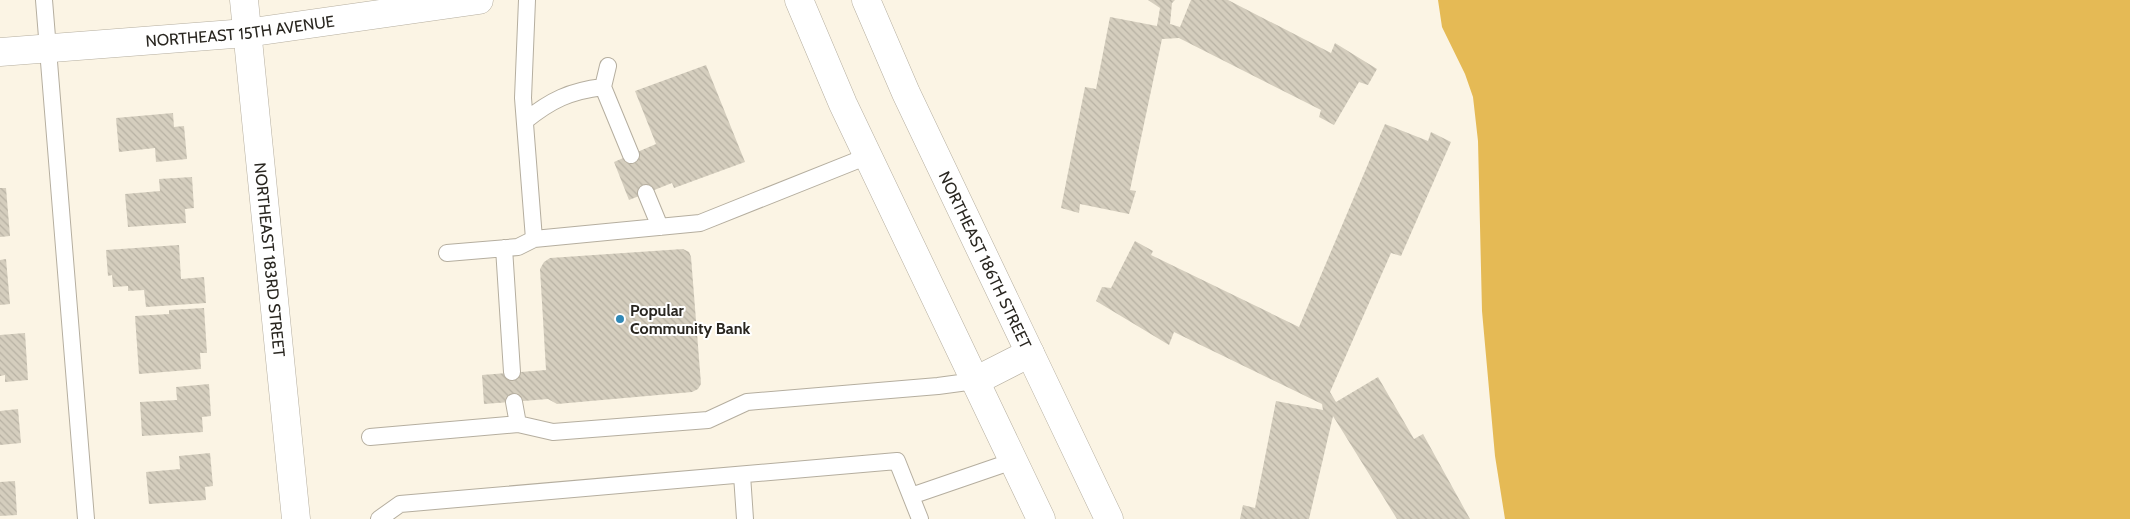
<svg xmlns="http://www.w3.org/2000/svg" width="2130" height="519" viewBox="0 0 2130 519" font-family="Cabin,sans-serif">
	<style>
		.water { fill: #e5ba55 }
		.building { fill: url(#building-back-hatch) }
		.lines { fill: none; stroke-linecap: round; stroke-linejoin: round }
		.lane-casing { stroke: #b5ae9f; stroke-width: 18 }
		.street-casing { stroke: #b5ae9f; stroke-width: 29 }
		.secondary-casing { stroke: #b5ae9f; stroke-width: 29 }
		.primary-casing { stroke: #b5ae9f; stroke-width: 29 }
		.lane { stroke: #fff; stroke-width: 16 }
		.street { stroke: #fff; stroke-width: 28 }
		.secondary { stroke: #fff; stroke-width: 28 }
		.primary { stroke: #fff; stroke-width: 28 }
		.poi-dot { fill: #3189b7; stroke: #fff; stroke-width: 2 }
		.labels { text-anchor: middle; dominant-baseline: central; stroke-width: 4; stroke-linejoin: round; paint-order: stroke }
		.street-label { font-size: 16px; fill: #292620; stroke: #fff }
		.poi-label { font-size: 16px; font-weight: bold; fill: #292620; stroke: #fff; text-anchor: start }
	</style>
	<defs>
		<pattern id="building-back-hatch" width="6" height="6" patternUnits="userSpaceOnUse" patternTransform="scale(1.25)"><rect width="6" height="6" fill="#d5cebe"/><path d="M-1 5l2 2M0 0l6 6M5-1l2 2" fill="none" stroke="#b7b1a3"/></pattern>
	</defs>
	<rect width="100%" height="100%" fill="#fbf4e4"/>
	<path class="water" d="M1438,0H2130V519H1505L1495,456L1482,311L1478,141L1473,97L1465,74L1442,27Z"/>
	<path class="building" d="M1148,0H1175L1172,3L1170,24L1180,27L1191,0H1228L1331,53L1335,43L1377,69L1368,85L1359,82L1334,125L1319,117L1321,110L1179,38L1162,39L1130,190L1136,191L1129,214L1080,204L1079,213L1061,208L1085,87L1096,89L1110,17L1157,26L1160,8Z
		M706,65L745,162L674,188L672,183L629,200L614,162L656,144L635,91Z
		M173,113L174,127L184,126L187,159L156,162L155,148L119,152L116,118Z
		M1385,124L1428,141L1431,132L1451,142L1401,256L1391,253L1330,392L1336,402L1378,377L1414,439L1423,434L1470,519H1397L1333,416L1309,519H1240L1243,505L1255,508L1276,401L1323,410L1322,404L1174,332L1169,345L1096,301L1102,287L1111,288L1135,241L1153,251L1151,255L1299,327Z
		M192,177L194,208L185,209L186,223L128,227L125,194L160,191L159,179Z
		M0,188H6L10,236L0,237Z
		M179,245L181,279L204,277L206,303L146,307L144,290L128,291V286L113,287L112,275L108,276L106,250Z
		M683,249L689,252L691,257L701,384L698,389L692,392L557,404L548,399L484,404L482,375L546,370L540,269L544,262L550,258Z
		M6,259L10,304L0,305V260Z
		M204,308L207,353H200L201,369L139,374L135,316L169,314V310Z
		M25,333L28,380L5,382V375L0,376V335Z
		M209,384L211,416L202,417L203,432L142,436L140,402L177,400L176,387Z
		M18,409L21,443L0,445V411Z
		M210,453L213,486L205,487L206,500L149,504L146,472L180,469L179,456Z
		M15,481L17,515L0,516V482Z"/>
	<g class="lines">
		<g class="lane-casing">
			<path id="lane" d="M44,0L86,519
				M527,0L523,98L534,239L700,223L868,156
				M608,66L603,87L631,155
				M525,121C551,100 570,91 603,87
				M646,193L660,227
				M504,248L512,372
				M447,253L518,247L534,239
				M514,402L518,424
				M370,437L518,424L553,432L708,420L747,402L938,386L975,381
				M742,475L745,519
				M911,496L1013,461
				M379,519L400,504L897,461L920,519"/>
		</g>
		<g class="street-casing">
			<g id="street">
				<path id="s1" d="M244,0L296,519"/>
			</g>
		</g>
		<g class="secondary-casing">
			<g id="secondary">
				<path id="s2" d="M0,52L246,33L479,0"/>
			</g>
		</g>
		<g class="primary-casing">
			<g id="primary">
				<path d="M799,0L843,104L1041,519"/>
				<path id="s3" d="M866,0L906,93L1109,519"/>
				<path d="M975,381L1030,353"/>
			</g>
		</g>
		<use href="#lane" class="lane"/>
		<use href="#street" class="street"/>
		<use href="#secondary" class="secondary"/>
		<use href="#primary" class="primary"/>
	</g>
	<circle class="poi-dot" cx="620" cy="319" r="5"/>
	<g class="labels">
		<g class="street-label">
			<text stroke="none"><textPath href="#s2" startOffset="241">NORTHEAST 15TH AVENUE</textPath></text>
			<text stroke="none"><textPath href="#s1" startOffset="261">NORTHEAST 183RD STREET</textPath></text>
			<text stroke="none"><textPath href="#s3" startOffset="286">NORTHEAST 186TH STREET</textPath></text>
		</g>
		<g class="poi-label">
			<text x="630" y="310">Popular<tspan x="630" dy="18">Community Bank</tspan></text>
		</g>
	</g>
</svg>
